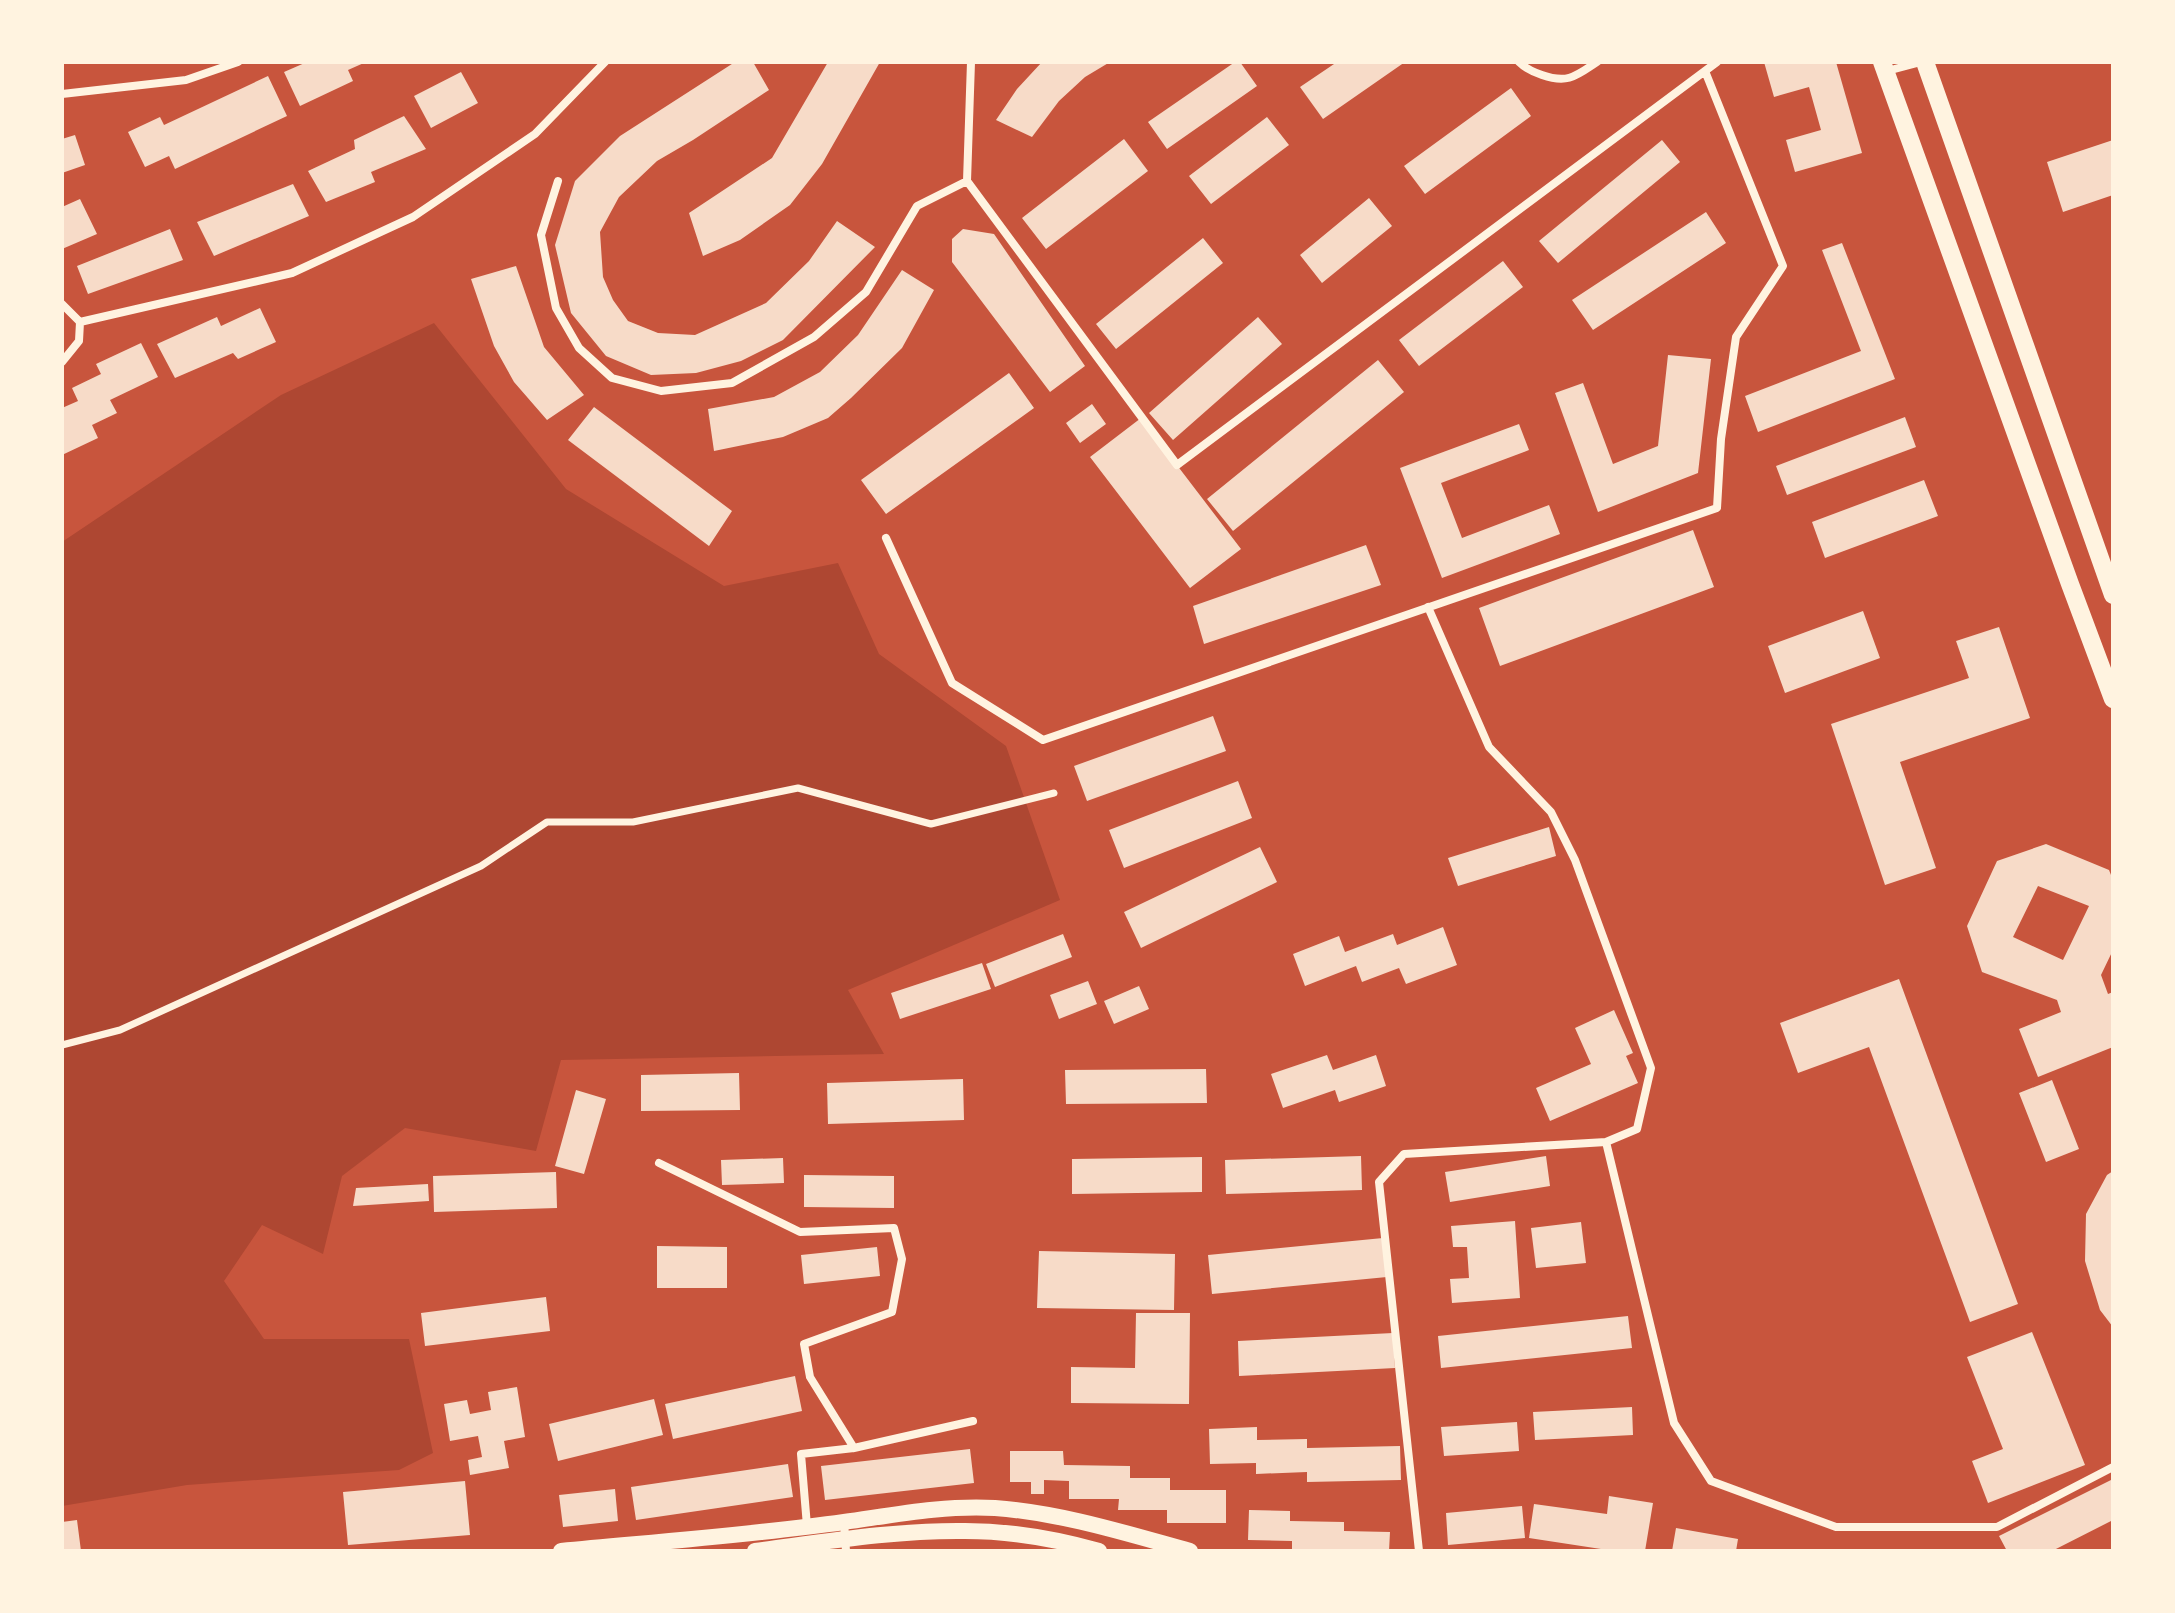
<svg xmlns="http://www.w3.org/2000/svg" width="2175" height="1613" viewBox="0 0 2175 1613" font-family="Commissioner,sans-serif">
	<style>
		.green { fill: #ae4732 }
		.building { fill: #f7dbc8; fill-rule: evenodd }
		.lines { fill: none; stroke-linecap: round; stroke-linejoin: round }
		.pedestrian { stroke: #fff3e0; stroke-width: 7 }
		.minor { stroke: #fff3e0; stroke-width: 8 }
		.secondary { stroke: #fff3e0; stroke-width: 16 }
		.primary { stroke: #fff3e0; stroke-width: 18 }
	</style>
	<rect width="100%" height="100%" fill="#c8553d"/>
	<path class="green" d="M434,323L566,489L724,586L838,563L879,654L1006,746L1060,900L848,990L884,1054L561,1060L536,1151L405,1128L342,1176L323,1254L262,1225L224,1281L264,1339H409L433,1453L399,1470L187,1485L62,1506V542L281,395Z"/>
	<path class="building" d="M307,62H366L348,70L353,81L300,106L284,72Z
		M735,62H753L769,90L693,140L657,161L619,197L600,232L603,277L613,300L628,321L658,333L695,335L766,303L809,261L837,221L875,247L783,340L741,361L696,373L651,375L606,356L571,313L555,245L575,181L620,136Z
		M828,62H880L822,164L790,205L740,240L703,256L689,213L772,158Z
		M1042,62H1110L1085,77L1059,101L1032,137L996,120L1017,89Z
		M1235,62H1240L1257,86L1167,149L1148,122Z
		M1337,62H1405L1323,119L1300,87Z
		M1764,62H1836L1862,153L1795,172L1786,140L1821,130L1809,87L1774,97Z
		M461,72L478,103L431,128L414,96Z
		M268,76L287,116L175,169L169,156L145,167L128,132L160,117L164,125Z
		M1511,88L1531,116L1425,194L1404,166Z
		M404,116L426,149L371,172L375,182L326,202L308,171L355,149L354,140Z
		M1267,117L1289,145L1211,204L1189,176Z
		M75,135L85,165L62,173V139Z
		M1124,139L1148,171L1046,249L1022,218Z
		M1662,140L1680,162L1558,263L1539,241Z
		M2113,140V195L2063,212L2047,162Z
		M293,184L309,216L214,256L197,222Z
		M1369,198L1392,226L1322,283L1300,255Z
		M80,199L97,234L62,249V207Z
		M1706,212L1726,243L1593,330L1572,300Z
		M170,229L183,260L88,294L77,266Z
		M963,229L994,234L1085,366L1050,392L952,262V239Z
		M1203,238L1223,263L1116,349L1096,324Z
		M1842,243L1895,379L1758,432L1745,396L1861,351L1822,250Z
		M1503,261L1523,287L1419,366L1399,340Z
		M516,266L544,347L584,395L547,420L514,382L494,346L471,279Z
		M902,270L934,290L902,348L851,398L828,418L783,437L714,451L708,409L774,397L820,372L858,335Z
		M260,308L276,342L238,359L233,353L175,378L157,344L217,317L221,326Z
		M1258,317L1282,344L1173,440L1149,413Z
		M141,343L158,377L110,400L117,413L92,425L98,438L62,455V408L78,401L72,388L101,374L96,364Z
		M1668,355L1711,359L1698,473L1598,512L1555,393L1583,383L1613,464L1658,446Z
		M1378,360L1404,392L1233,531L1207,499Z
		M1009,373L1034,408L886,514L861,480Z
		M1092,404L1106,424L1080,443L1066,423Z
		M594,407L732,511L709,546L568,440Z
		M1905,417L1916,447L1787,495L1776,466Z
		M1141,418L1241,549L1190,588L1090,457Z
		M1519,424L1529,450L1441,483L1462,538L1549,505L1560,534L1442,578L1400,468Z
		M1924,480L1938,516L1825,558L1812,522Z
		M1693,530L1714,587L1500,666L1479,608Z
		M1366,545L1381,585L1204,644L1193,606Z
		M1863,611L1880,658L1785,693L1768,646Z
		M1999,627L2030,718L1900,762L1936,868L1885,885L1831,724L1969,678L1956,641Z
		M1213,716L1226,751L1087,801L1074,766Z
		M1238,781L1252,818L1124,868L1109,830Z
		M1549,827L1556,856L1458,886L1448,858Z
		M2046,844L2109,870L2113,880V950L2101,975L2108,994L2113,992V1047L2038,1077L2019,1029L2061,1012L2057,1000L1982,972L1967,926L1997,861ZM2038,886L2089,906L2063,960L2013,937Z
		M1260,847L1277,882L1141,948L1124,912Z
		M1443,927L1457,965L1406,984L1399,968L1362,982L1356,966L1305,986L1293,954L1339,936L1345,952L1393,934L1397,945Z
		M1063,934L1072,957L995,987L986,964Z
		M982,963L991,989L900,1019L891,993Z
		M1899,979L2018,1304L1970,1322L1869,1047L1798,1073L1780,1023Z
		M1088,981L1097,1004L1059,1019L1050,995Z
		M1139,986L1149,1009L1114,1024L1104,1001Z
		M1614,1010L1633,1053L1626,1056L1638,1083L1550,1121L1536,1088L1591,1064L1575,1028Z
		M1327,1055L1333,1070L1376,1055L1386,1086L1339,1102L1335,1090L1283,1108L1271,1074Z
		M1206,1069L1207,1103L1066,1104L1065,1070Z
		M739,1073L740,1110L641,1111V1075Z
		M963,1079L964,1120L828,1124L827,1083Z
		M2052,1080L2079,1149L2046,1162L2019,1093Z
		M576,1090L606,1099L584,1174L555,1166Z
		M1361,1156L1362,1190L1226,1194L1225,1160Z
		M1546,1156L1550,1186L1450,1202L1445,1172Z
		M1202,1157V1192L1072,1194V1159Z
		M783,1158L784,1183L722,1185L721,1160Z
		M2113,1171V1327L2100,1310L2085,1261L2086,1214L2107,1175Z
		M556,1172L557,1208L434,1212L433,1176Z
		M804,1175L894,1176V1208L804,1207Z
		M428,1184L429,1201L353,1206L356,1188Z
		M1515,1221L1520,1298L1452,1303L1450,1279L1469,1278L1467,1247H1453L1451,1226Z
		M1581,1222L1586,1263L1536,1268L1531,1228Z
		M1383,1238L1387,1277L1212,1294L1208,1255Z
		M657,1246L727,1247V1288H657Z
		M877,1247L880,1276L804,1284L801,1255Z
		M1039,1251L1175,1254L1174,1310L1037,1308Z
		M546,1297L550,1331L425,1346L421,1313Z
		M1136,1313H1190L1189,1404L1071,1403V1367L1135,1368Z
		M1628,1316L1632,1348L1441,1368L1438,1336Z
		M2032,1332L2085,1465L1988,1503L1972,1461L2003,1449L1967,1357Z
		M1393,1333L1395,1368L1239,1376L1238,1341Z
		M795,1376L802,1411L673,1439L665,1404Z
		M517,1387L525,1437L504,1441L509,1468L470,1475L468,1460L482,1457L478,1436L450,1441L444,1404L467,1400L470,1414L491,1410L488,1392Z
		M654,1399L663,1435L558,1461L549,1424Z
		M1632,1407L1633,1435L1535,1440L1533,1412Z
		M1517,1422L1519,1451L1444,1456L1441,1427Z
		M1257,1427V1440L1307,1439V1448L1400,1446L1401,1480L1307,1482V1472L1256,1474V1463L1210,1464L1209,1429Z
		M970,1449L974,1483L825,1500L821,1466Z
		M1010,1451H1063L1064,1465L1130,1466V1478H1170V1490H1226V1523H1167V1510H1118L1119,1499H1069V1481L1044,1480V1494H1031V1482H1010Z
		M788,1464L793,1497L636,1520L631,1487Z
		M2113,1479V1520L2052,1551H2007L1999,1536Z
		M465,1481L470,1535L348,1545L343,1492Z
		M615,1489L618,1521L563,1527L559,1495Z
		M1609,1496L1653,1503L1645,1551H1614L1529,1538L1534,1504L1607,1514Z
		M1522,1506L1525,1538L1448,1545L1446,1513Z
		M1249,1510L1290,1511V1521L1344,1522V1531L1390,1532L1389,1551H1292V1541L1248,1540Z
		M77,1520L81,1551H62V1522Z
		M1676,1528L1738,1539L1736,1551H1672Z"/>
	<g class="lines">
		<path class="pedestrian" d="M62,1045L120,1030L481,866L547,822H633L798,788L931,824L1054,793"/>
		<path class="minor" d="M1519,62C1526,69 1533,72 1542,75C1568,84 1576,76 1597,62
			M1887,71L1921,62
			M62,94L186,80L238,62
			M558,181L541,235L556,308L579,348L612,378L661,391L732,383L814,337L866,292L917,206L967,181L971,62
			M967,181L1177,465L1717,62
			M62,304L80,322L79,341L62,362
			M80,322L292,273L413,217L535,134L605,62
			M886,538L952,683L1043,740L1717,508L1721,439L1736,337L1783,266L1705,71
			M1606,1142L1674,1423L1711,1481L1836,1527H1997L2113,1467
			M659,1163L800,1232L894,1228L902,1259L892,1312L804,1344L810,1377L854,1448
			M844,1522L846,1551
			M807,1526L801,1454L854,1448L973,1421
			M1419,1551L1379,1182L1404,1154L1606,1142L1637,1129L1651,1068L1575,860L1551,812L1489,747L1428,607"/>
		<path class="secondary" d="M561,1551C655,1542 751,1535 844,1522C894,1515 944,1505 995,1508C1062,1513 1125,1533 1190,1551
			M755,1551C824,1542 896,1530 965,1531C1009,1531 1056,1539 1099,1551"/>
		<path class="primary" d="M1882,62L2070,584L2113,699
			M1925,62L2113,595"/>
	</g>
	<rect width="2175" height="1613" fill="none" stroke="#fff3e0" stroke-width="128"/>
</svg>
